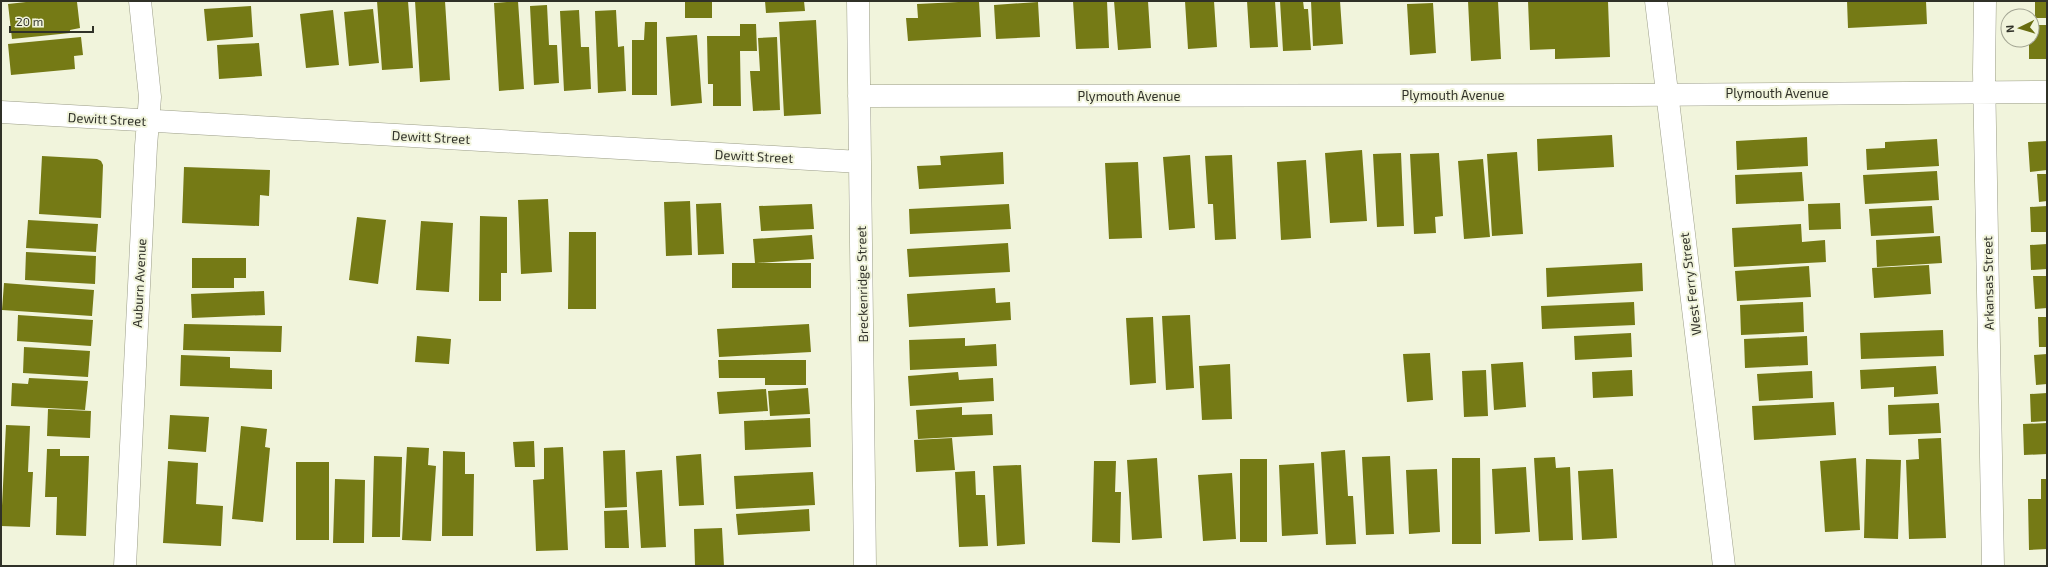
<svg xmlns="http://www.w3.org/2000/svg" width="2048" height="567" viewBox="0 0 2048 567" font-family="'Exo 2',sans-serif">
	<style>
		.building { fill: #757a15 }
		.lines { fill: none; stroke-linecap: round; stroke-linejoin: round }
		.minor-casing { stroke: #9b9d87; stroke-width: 23 }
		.tertiary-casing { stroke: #9b9d87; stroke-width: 23 }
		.minor { stroke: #fff; stroke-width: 22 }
		.tertiary { stroke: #fff; stroke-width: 22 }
		.labels { text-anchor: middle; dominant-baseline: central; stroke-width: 4; stroke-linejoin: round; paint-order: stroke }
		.street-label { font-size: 13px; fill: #303128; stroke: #f1f4dc }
	</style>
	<rect width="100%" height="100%" fill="#f1f4dc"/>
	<path class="building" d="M35,1L77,2L80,28L70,30V33L12,39L8,4Z
		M377,1H408L413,68L382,70Z
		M415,1H445L450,80L420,82Z
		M518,1L524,89L499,91L494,3Z
		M685,1H712V18H685Z
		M765,1H804L805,11L766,13Z
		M979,1L981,37L908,41L906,18H918L917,4Z
		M1073,1H1107L1109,48L1076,49Z
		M1114,1H1148L1151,48L1118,50Z
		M1185,1H1214L1217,47L1188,49Z
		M1247,1H1275L1278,47L1250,48Z
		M1280,1H1303L1304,9H1308L1311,50L1283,51Z
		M1311,1H1340L1343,44L1313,46Z
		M1468,1H1498L1501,59L1471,61Z
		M1528,1H1608L1610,57L1555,59V49L1530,50Z
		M1847,1H1926L1927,24L1848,28Z
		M2035,1H2047V18H2035Z
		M1038,2L1040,37L996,39L994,5Z
		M1433,3L1436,53L1410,55L1407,4Z
		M547,5L549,45H557L559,83L534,85L530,6Z
		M251,6L253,37L207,41L204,9Z
		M373,9L379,63L349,66L344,12Z
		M333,10L339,65L306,68L300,14Z
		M579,10L581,47H589L591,89L564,91L560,11Z
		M616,10L618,47L624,46L626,91L598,93L595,11Z
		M816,20L821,114L784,116L779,22Z
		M645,22H657V95H632V40H644Z
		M740,24H756L757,51H740L741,106H713V84H708L707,36H740Z
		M2032,25H2047V59H2029V40H2032Z
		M697,35L702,103L671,106L666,37Z
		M81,37L83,55L74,56L75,69L11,75L8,44Z
		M777,37L780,110L753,111L750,71H760L758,38Z
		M259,43L262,76L219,79L217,45Z
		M1612,135L1614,167L1538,171L1537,139Z
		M1807,137L1808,166L1737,170L1736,141Z
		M1937,139L1939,166L1867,170L1866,149L1885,148V142Z
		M2047,141V170L2030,172L2028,142Z
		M1362,150L1367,221L1330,223L1325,153Z
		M1003,152L1004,184L919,189L917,166L941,165L940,156Z
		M1517,152L1523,234L1492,236L1487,154Z
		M1401,153L1404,226L1377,227L1373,154Z
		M1439,153L1443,216L1435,217L1436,233L1414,234L1410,154Z
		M1190,155L1195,228L1169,230L1163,157Z
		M1232,155L1236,239L1215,240L1213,204H1208L1205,156Z
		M42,156L97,159L101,161L103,165L101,218L39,214Z
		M1483,159L1490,237L1464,239L1458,161Z
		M1306,160L1311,238L1281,240L1277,162Z
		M1138,162L1142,238L1109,239L1105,163Z
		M184,167L270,170L269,196L260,195L259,226L182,223Z
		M1937,171L1939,200L1865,204L1863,175Z
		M1802,172L1804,201L1736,204L1735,175Z
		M2037,174H2047V201L2039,202Z
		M548,199L552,272L521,274L518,200Z
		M690,201L692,255L666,256L664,202Z
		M721,203L724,254L698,255L696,204Z
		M1840,203L1841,229L1809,230L1808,204Z
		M812,204L814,229L761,231L759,206Z
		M1009,204L1011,229L910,234L909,209Z
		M1932,206L1934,233L1871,236L1869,209Z
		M2047,206V232H2031L2030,207Z
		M480,216L507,217V273H501V301H479Z
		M357,217L386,220L378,284L349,280Z
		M28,220L98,224L96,252L26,248Z
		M421,221L453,223L449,292L416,290Z
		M1801,224L1802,242L1825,240L1826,262L1734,267L1732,228Z
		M569,232H596V309H568Z
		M812,235L814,259L757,263H811V288H732V263H755L753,239Z
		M1940,236L1942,263L1877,267L1876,240Z
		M1008,243L1010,272L909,277L907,249Z
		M2047,244V269L2031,270L2030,245Z
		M26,252L96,256L95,284L25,280Z
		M192,258H246V278H234V288H192Z
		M1642,263L1643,291L1547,297L1546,268Z
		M1929,265L1931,294L1874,298L1872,268Z
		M1809,266L1811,297L1737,301L1735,271Z
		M2033,276H2047V308L2035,309Z
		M4,283L94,290L92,316L2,310Z
		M995,288L996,303L1010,302L1011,320L909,327L907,294Z
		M264,291L265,315L192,318L191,294Z
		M1634,302L1635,325L1542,329L1541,306Z
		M1803,302L1804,332L1741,335L1740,305Z
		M18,315L93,320L91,346L17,341Z
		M1190,315L1194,388L1166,390L1162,316Z
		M1153,317L1156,383L1130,385L1126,318Z
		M2038,317H2047V347H2039Z
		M184,324L282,326L281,352L183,350Z
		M809,324L811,352L719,357L717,329Z
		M1943,330L1944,356L1861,359L1860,333Z
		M1631,333L1632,357L1575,360L1574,336Z
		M417,336L451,339L449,364L415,362Z
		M1807,336L1808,365L1745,368L1744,339Z
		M965,338V346L996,344L997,366L910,370L909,340Z
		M24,347L90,351L88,377L23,373Z
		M1430,353L1433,400L1407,402L1403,354Z
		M2047,354V384L2036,385L2034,355Z
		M181,355L230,357V368L272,370V389L180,386Z
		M718,360H806V385H765V378H719Z
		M1523,362L1526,407L1494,410L1491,364Z
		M1230,364L1232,419L1202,420L1199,366Z
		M1936,366L1938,394L1894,397V387L1861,389L1860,370Z
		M1486,370L1488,416L1464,417L1462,371Z
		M1632,370L1633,396L1593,398L1592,372Z
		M1812,371L1813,398L1759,401L1757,374Z
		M958,372L959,380L993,378L994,401L910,406L908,376Z
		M29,378L88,381L85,410L11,406L12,383L28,384Z
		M808,388L810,414L770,416L768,391Z
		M766,389L768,411L719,414L717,392Z
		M2047,393V421L2031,422L2030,394Z
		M1834,402L1836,435L1754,440L1752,406Z
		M1939,403L1941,433L1889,435L1888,405Z
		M962,407V415L992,414L993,435L918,439L916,410Z
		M48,409L91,411L90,438L47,436Z
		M170,415L209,417L206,452L168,449Z
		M810,418L811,447L745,450L744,421Z
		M2047,423V454L2024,455L2023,424Z
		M6,425L30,426L28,472H33L30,527L1,526Z
		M241,426L267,429L265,447L270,448L263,522L232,519Z
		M952,438L955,470L916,472L914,440Z
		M1941,438L1946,538L1909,539L1906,460L1919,459L1918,439Z
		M534,441L535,467H515L513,442Z
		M407,447L429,448L428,465L436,466L431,541L402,540Z
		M563,447L568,550L536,551L533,480L544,479V448Z
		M47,449H60V456H89L86,536L56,535L57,497H45Z
		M625,450L627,507L605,508L603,451Z
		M1345,450L1348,496H1353L1356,544L1326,545L1321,452Z
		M443,451L465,452V474H474L473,536H442Z
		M701,454L704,505L679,506L676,456Z
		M374,456L402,457L400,537H372Z
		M1390,456L1394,534L1366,535L1362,457Z
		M1555,457L1556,468L1570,467L1573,540L1539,541L1534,458Z
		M1157,458L1162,538L1132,540L1127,460Z
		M1452,458H1480L1481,544H1452Z
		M1856,458L1860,530L1825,532L1820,461Z
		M1240,459H1267V542H1240Z
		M1866,459L1901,460L1898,539L1864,538Z
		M168,461L198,463L196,504L223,506L221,546L163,543Z
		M1094,461H1116L1115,492H1121L1120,543L1092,542Z
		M296,462H329V540H296Z
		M1314,463L1318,534L1282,536L1279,465Z
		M1021,465L1025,544L997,546L993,466Z
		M1526,467L1530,532L1495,534L1492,469Z
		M1437,469L1440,532L1409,534L1406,470Z
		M1613,469L1617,538L1582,540L1578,471Z
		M662,470L666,547L641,548L636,472Z
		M975,471L976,495H985L988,546L959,547L955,472Z
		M813,472L815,505L736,509L734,476Z
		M1232,473L1236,539L1203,541L1198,475Z
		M335,479L365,480L364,543H333Z
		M2041,479H2047V549L2029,550L2028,499H2041Z
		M809,509L810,531L738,535L736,514Z
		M627,510L629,548H605L604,511Z
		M722,528L724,566H695L694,529Z"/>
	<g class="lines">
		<g class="minor-casing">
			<path id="minor" d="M858,1L865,566
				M1985,1L1984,72L1993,566
				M859,96L1629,95L2047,92
				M1,112L860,162
				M125,566L146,146L150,97L140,1"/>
		</g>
		<g class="tertiary-casing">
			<path id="tertiary" d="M1656,1L1724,566"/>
		</g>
		<use href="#minor" class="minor"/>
		<use href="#tertiary" class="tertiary"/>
	</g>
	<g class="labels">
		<g class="street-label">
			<text x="1777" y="93">Plymouth Avenue</text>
			<text x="1453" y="95">Plymouth Avenue</text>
			<text x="1129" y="96">Plymouth Avenue</text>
			<text transform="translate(107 119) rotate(3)">Dewitt Street</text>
			<text transform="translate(431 137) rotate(3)">Dewitt Street</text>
			<text transform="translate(754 156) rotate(3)">Dewitt Street</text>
			<text transform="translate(139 283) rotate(-87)">Auburn Avenue</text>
			<text transform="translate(1988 283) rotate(-91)">Arkansas Street</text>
			<text transform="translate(862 284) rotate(-91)">Breckenridge Street</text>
			<text transform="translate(1690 284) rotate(-97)">West Ferry Street</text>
		</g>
	</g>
	<rect width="2048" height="567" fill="none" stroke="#303128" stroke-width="4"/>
	<g transform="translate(2020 28) rotate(265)"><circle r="19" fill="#f1f4dc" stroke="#a4a694"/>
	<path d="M0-3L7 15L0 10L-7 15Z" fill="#686c0f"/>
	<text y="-6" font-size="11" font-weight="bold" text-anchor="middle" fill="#303128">N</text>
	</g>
	<path d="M10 26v6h83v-6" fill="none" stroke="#303128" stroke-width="2"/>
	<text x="16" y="26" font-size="12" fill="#303128" stroke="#f1f4dc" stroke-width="3" paint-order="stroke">20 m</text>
</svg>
